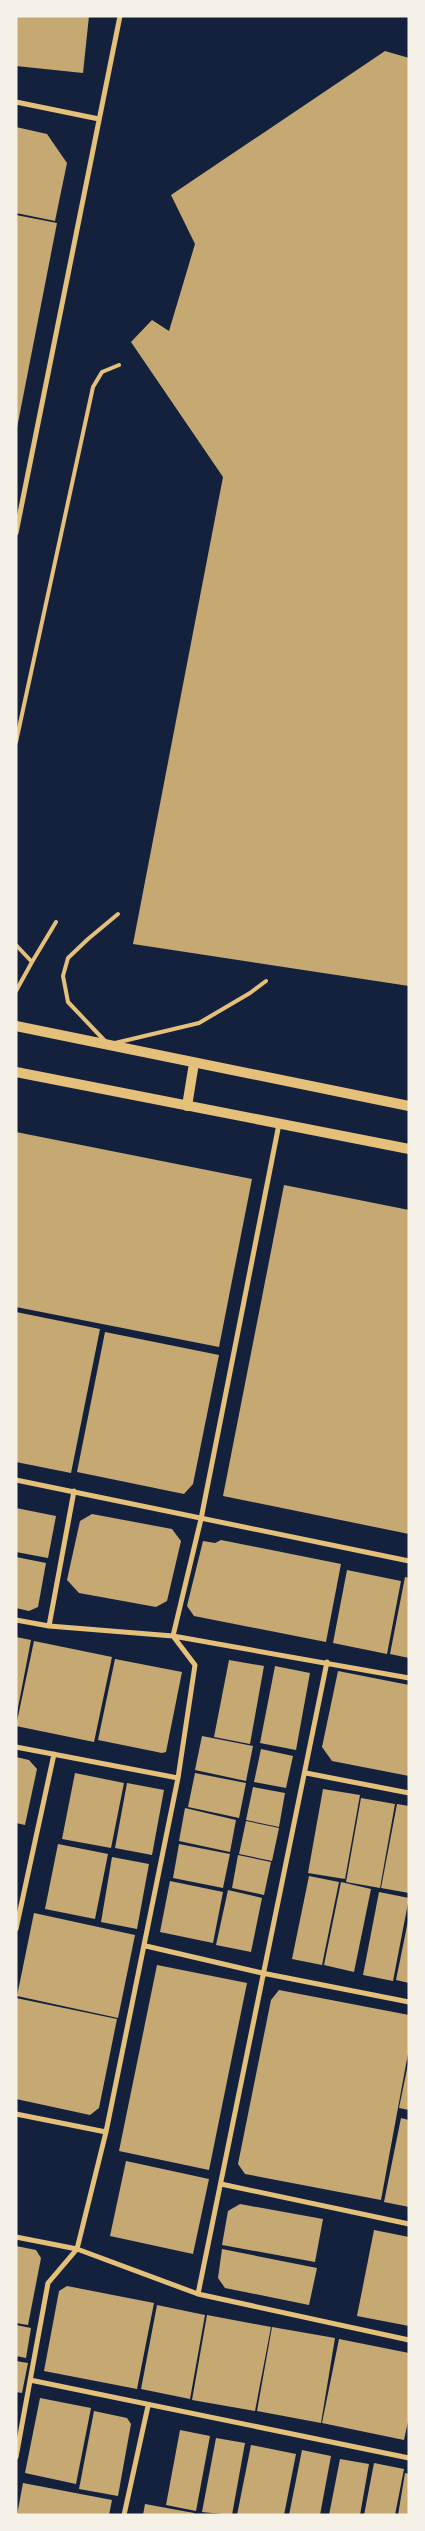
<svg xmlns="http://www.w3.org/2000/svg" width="425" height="2531" viewBox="0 0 425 2531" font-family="'Asap Condensed',sans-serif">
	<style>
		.building { fill: #c6a872 }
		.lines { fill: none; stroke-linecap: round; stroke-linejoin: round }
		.service { stroke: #e5c07b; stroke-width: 4 }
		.minor { stroke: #e5c07b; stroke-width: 5 }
		.secondary { stroke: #e5c07b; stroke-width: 10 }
	</style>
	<rect width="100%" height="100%" fill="#14213d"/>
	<path class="building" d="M16,16H89L83,73L16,66Z
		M385,51L409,58V986L133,944L223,477L131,342L152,320L169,331L195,244L171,195Z
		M16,127L47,134L67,163L55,221L16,213Z
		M16,215L57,223L17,428L16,427Z
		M16,1132L252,1179L219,1347L16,1307Z
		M284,1185L409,1210V1534L223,1496Z
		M16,1312L100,1329L71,1473L16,1462Z
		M105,1332L219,1355L193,1484L184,1494L77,1472Z
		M16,1508L56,1516L48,1558L16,1552Z
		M92,1514L172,1529L181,1541L167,1601L156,1607L79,1593L67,1580L80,1521Z
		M221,1540L341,1564L326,1642L194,1616L187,1606L203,1541L215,1543Z
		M16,1557L46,1563L38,1607L29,1611L16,1608Z
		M347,1570L401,1581L387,1654L333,1643Z
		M405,1577L409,1578V1658L390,1654Z
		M16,1637L31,1640L17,1713H16Z
		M34,1641L112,1657L94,1742L16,1726Z
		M115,1659L182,1672L166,1752L162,1753L98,1740Z
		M229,1660L264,1666L250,1744L214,1737Z
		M275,1666L310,1673L296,1750L260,1743Z
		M338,1671L409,1685V1776L332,1761L322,1747Z
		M202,1736L253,1746L246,1781L195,1770Z
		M261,1749L293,1756L286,1788L254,1782Z
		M16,1757L29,1760L37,1769L25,1825L16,1823Z
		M75,1773L124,1783L111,1848L62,1839Z
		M195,1773L246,1783L239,1818L188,1807Z
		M127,1783L164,1790L152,1855L115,1848Z
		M253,1787L285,1793L279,1827L246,1820Z
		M323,1789L360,1795L345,1879L308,1873Z
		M361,1798L395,1804L380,1888L346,1882Z
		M397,1804L409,1806V1893L381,1888Z
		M185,1808L236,1820L230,1852L179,1841Z
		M246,1821L279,1828L272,1861L239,1854Z
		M58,1844L108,1854L95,1919L45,1909Z
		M179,1844L230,1854L223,1888L173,1878Z
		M238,1855L271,1862L264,1895L232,1888Z
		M112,1857L149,1864L137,1929L101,1922Z
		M309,1876L339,1882L322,1965L292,1959Z
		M170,1881L223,1892L213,1943L160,1932Z
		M341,1882L371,1889L354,1972L324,1965Z
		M228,1890L262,1898L251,1952L216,1945Z
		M379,1892L409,1898L393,1981L363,1975Z
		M34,1913L135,1935L118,2018L17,1996Z
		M408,1921H409V1983L396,1980Z
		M157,1965L247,1983L209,2170L119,2151Z
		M279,1990L409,2015V2048L381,2200L245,2174L238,2164L271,2000Z
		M16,1998L117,2019L99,2108L90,2115L16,2099Z
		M408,2064H409V2110L399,2108Z
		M401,2118L409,2120V2207L384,2202Z
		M126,2161L209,2179L193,2254L110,2236Z
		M240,2204L323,2219L315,2262L222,2245L228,2211Z
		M374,2230L409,2237V2326L357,2316Z
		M16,2246L36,2250L41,2258L28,2325L16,2323Z
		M222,2249L317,2268L309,2305L225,2288L218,2278Z
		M67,2286L154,2303L137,2389L44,2371L59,2291Z
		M157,2305L205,2315L190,2399L141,2389Z
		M207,2315L271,2327L255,2411L192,2400Z
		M16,2325L31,2328L26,2358L16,2356Z
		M272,2327L335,2338L321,2423L257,2411Z
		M339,2339L409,2353V2417L404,2440L322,2423Z
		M16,2361L28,2363L22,2393L16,2392Z
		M40,2398L91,2408L76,2484L25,2473Z
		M94,2411L127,2418L131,2424L118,2496L79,2489Z
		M180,2430L210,2436L196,2511L166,2505Z
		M216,2438L245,2443L232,2515L202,2512Z
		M251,2445L296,2454L284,2515H237Z
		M302,2450L331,2456L320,2515H289Z
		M340,2459L369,2464L360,2515H329Z
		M374,2463L404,2469L395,2515H364Z
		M405,2473L409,2474V2515H398Z
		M23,2483L112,2500L109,2515H17Z
		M145,2504L194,2513V2515H143Z"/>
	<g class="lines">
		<path class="service" d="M16,742L93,387L102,372L119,365
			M16,945L32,962L16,991
			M32,962L56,922
			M105,1041L68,1002L63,976L68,958L88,939L118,914
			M115,1043L199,1023L250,993L266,981"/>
		<path class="minor" d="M16,102L99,119
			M16,533L120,16
			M16,1480L409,1561
			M16,1620L49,1626L173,1636L409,1678
			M49,1626L74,1491
			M173,1636L201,1519L279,1124
			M16,1747L178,1778
			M306,1773L409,1793
			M16,1929L54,1754
			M146,1946L262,1973L409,2002
			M16,2114L106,2132
			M221,2184L409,2224
			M16,2237L77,2249L198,2294L409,2340
			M198,2294L327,1662
			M30,2380L409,2458
			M16,2457L48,2283L77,2249L106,2132L178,1778L195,1665L173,1636
			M124,2515L148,2406"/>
		<path class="secondary" d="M16,1026L409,1106
			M16,1072L409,1149
			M187,1106L194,1063"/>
	</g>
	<rect width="425" height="2531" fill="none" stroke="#f6f1e7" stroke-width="35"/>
</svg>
